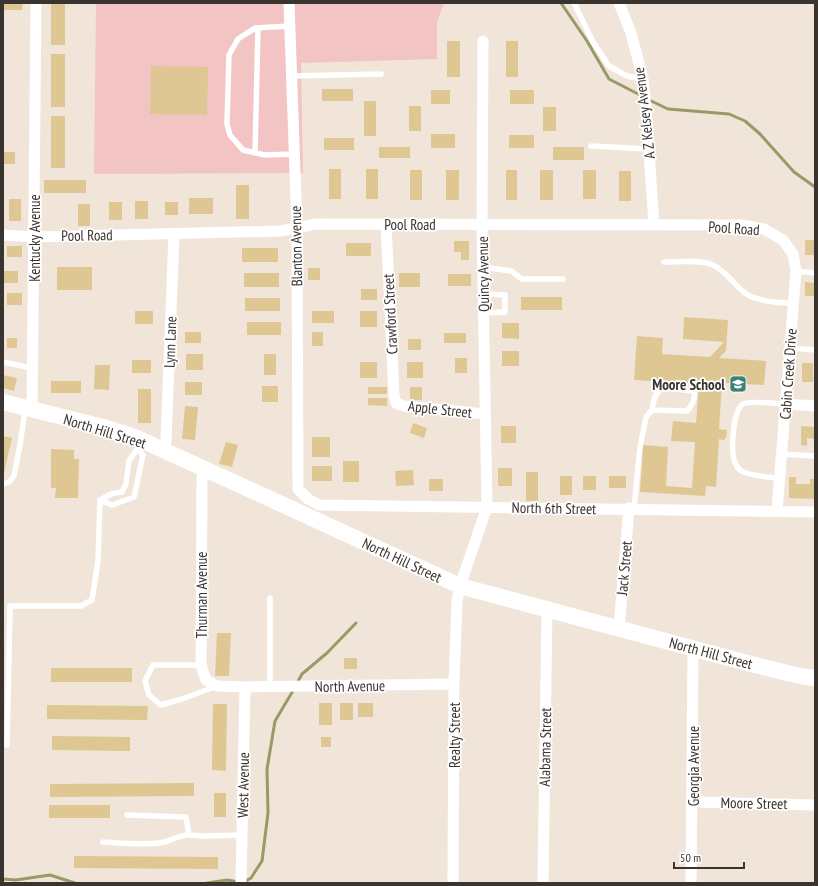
<svg xmlns="http://www.w3.org/2000/svg" width="818" height="886" viewBox="0 0 818 886" font-family="'PT Sans Narrow',sans-serif">
	<style>
		.green { fill: #f3c4c4 }
		.lines { fill: none; stroke-linecap: round; stroke-linejoin: round }
		.stream { stroke: #989b66; stroke-width: 3 }
		.building { fill: #dec793 }
		.lane { stroke: #fff; stroke-width: 5.5 }
		.street { stroke: #fff; stroke-width: 11 }
		.secondary { stroke: #fff; stroke-width: 16 }
		.labels { text-anchor: middle; dominant-baseline: central; stroke-width: 3.5; stroke-linejoin: round; paint-order: stroke }
		.street-label { font-size: 15px; fill: #393430; stroke: #fff }
		.poi-label { font-size: 15px; font-weight: bold; fill: #393430; stroke: #fff; text-anchor: end }
	</style>
	<rect width="100%" height="100%" fill="#f1e5da"/>
	<path class="green" d="M96,3H444L437,22V59L301,63L303,173L94,174Z"/>
	<g class="lines">
		<path class="stream" d="M561,3L587,41L609,79L642,96
			M647,99L668,109L729,114L745,121L760,134L794,172L815,187
			M297,683L302,674L327,653L356,623
			M3,879L16,880L50,875L75,883
			M244,882L251,878L262,861L268,813L267,769L275,721L294,689
			M207,883L227,880L239,882"/>
	</g>
	<path class="building" d="M3,3H23L22,10H3Z
		M51,3H65V45H51Z
		M447,41H460V77H447Z
		M506,41H518V77H506Z
		M51,54H65V107H51Z
		M151,66L208,67L207,115L150,114Z
		M322,89H353V101H322Z
		M431,90H450V104H431Z
		M510,90H534V104H510Z
		M364,101H376V136H364Z
		M409,106H421V131H409Z
		M543,107H556V131H543Z
		M51,116H65V168H51Z
		M431,134H455V148H431Z
		M509,135H534V148H509Z
		M324,138H354V150H324Z
		M379,147H410V158H379Z
		M553,147H584V160H553Z
		M3,152H15V164H3Z
		M329,169H341V199H329Z
		M366,169H378V199H366Z
		M410,170H422V200H410Z
		M446,170H459V200H446Z
		M506,170H517V200H506Z
		M540,170H553V200H540Z
		M583,170H596V199H583Z
		M619,171H631V201H619Z
		M44,180H86V193H44Z
		M236,185H249V219H236Z
		M189,198H213V214H189Z
		M9,199H21V221H9Z
		M135,201H148V219H135Z
		M109,202H122V220H109Z
		M165,202H178V215H165Z
		M78,204H90V226H78Z
		M805,240H815V255H805Z
		M454,241H469V260H461V252H454Z
		M346,243H371V256H346Z
		M7,246H22V257H7Z
		M242,248H278V262H242Z
		M57,267H92V290H57Z
		M308,268H320V280H308Z
		M3,271H18V283H3Z
		M244,273H279V287H244Z
		M399,273H420V287H399Z
		M448,274H471V286H448Z
		M805,282L815,283V296H805Z
		M361,289H377V300H361Z
		M7,293H22V305H7Z
		M521,297H562V310H521Z
		M245,298H280V311H245Z
		M135,311H153V324H135Z
		M312,311H334V323H312Z
		M360,311H377V327H360Z
		M684,317L728,320L726,351L719,358L766,361L764,385L722,383L719,429L727,430L726,437L724,440L719,439L716,487L706,486L705,496L640,492L643,445L668,447L666,486L692,488L695,442L671,441L673,421L696,423L699,384L634,380L637,336L663,338L662,354L710,357L724,342L683,339Z
		M247,322H281V335H247Z
		M502,323H519V339L502,338Z
		M185,332H201V343H185Z
		M312,332H323V346H312Z
		M444,333H466V343H444Z
		M7,338H17V348H7Z
		M408,339H421V350H408Z
		M502,351H519V366H502Z
		M186,354H203V370H186Z
		M264,354H276V375H264Z
		M455,358H467V373H455Z
		M132,360H151V373H132Z
		M360,362H377V378H360Z
		M407,362H423V378H407Z
		M802,363H813V382H802Z
		M95,365H110L109,390L94,389Z
		M3,375L17,378L14,391L3,388Z
		M51,381H81V393H51Z
		M185,382H202V395H185Z
		M262,386H278V402H262Z
		M368,387H387V394H368Z
		M410,387H422V400H410Z
		M138,389H151V423H138Z
		M368,398H387V406L368,405Z
		M185,406L198,407L195,440L182,439Z
		M413,423L427,428L424,438L410,433Z
		M501,426H516V443H501Z
		M801,426L815,427V439L807,438V446L801,445Z
		M3,436L12,438L4,473H3Z
		M312,437H330V457H312Z
		M226,442L238,445L232,467L219,464Z
		M51,449L74,450V459H79L78,498H55L56,488H51Z
		M343,461H359V482H343Z
		M312,466H332V481H312Z
		M498,468H512V486H498Z
		M413,470L414,485L396,486L395,471Z
		M526,472H538V501H526Z
		M560,476H572V495H560Z
		M583,476H596V490H583Z
		M609,476H626V488H609Z
		M789,477H796V484H810V479H815V499L789,498Z
		M429,479H443V491H429Z
		M217,633H231L229,676H215Z
		M344,658H357V669H344Z
		M51,668H132V682H51Z
		M319,703H332V725H319Z
		M340,703H353V720H340Z
		M358,703H373V717H358Z
		M213,704H227L226,771L212,770Z
		M47,705L148,706L147,720L47,719Z
		M52,736L130,737V751L52,750Z
		M321,737H331V747H321Z
		M194,783V796L50,797V784Z
		M214,793H226V817H214Z
		M49,805H110V818H49Z
		M74,856L218,857V869L74,868Z"/>
	<g class="lines">
		<path class="lane" d="M574,3L593,42L609,66L627,76L643,79
			M290,26L255,28L238,39L229,55L227,124L230,135L243,150L265,155L294,154
			M292,76L381,74
			M591,146L649,149
			M255,153L258,28
			M664,262C677,262 702,259 713,265C726,271 734,285 745,293C757,302 779,302 793,304
			M483,267L511,271L522,279H563
			M796,271L815,273
			M483,294L505,295V312L484,313
			M790,348L815,350
			M3,362L32,368
			M781,454L815,456
			M779,478C770,477 747,476 740,470C736,467 733,459 733,454C732,443 733,410 743,404C751,400 775,404 786,404
			M3,484L9,482L14,476L20,445L25,410
			M100,500L112,505L134,497L143,455L138,449
			M100,500L111,494L122,492L126,484L129,461L139,446
			M634,508L640,447L646,417L652,410L687,411C691,407 696,398 694,391C687,391 665,386 660,390C654,394 653,404 652,410
			M201,665H153L145,681L149,695L161,705L182,699L217,686
			M270,687V598
			M7,745L10,606H81L92,600L98,561L100,500
			M127,815L186,817L189,835L203,836L242,835
			M103,842C122,843 141,845 159,843C171,842 176,835 189,835"/>
		<path class="street" d="M289,3L297,228L298,489L308,499L319,505L815,512
			M619,3L631,33L643,79L646,108L654,225
			M386,224L394,395L396,403L404,406L485,414
			M3,235L34,237L281,231L316,224L742,225L764,229L783,240L793,254L796,271L777,511
			M786,404L815,406
			M32,409L36,3
			M164,450L166,440L174,234
			M204,469L202,478L201,665L206,680L217,686L245,687L454,684
			M619,628L629,508
			M693,802L815,805
			M241,883L245,687
			M453,883L454,684L457,601L460,586L487,507L482,225L483,41
			M543,883L547,611
			M691,883L693,649"/>
		<path class="secondary" d="M3,402L107,428L135,437L460,586L755,665L800,676L815,678"/>
	</g>
	<defs>
		<g id="school-square" transform="scale(0.9)"><rect x="-9" y="-9" width="18" height="18" rx="4" fill="#3c8175" stroke="#fff"/><path d="M0-5L7-2L0 1L-7-2ZM-4 1L0 2.5L4 1V4Q0 6-4 4Z" fill="#fff"/></g>
	</defs>
	<g fill-rule="evenodd">
		<use href="#school-square" x="738" y="384"/>
	</g>
	<g class="labels">
		<g class="street-label">
			<text transform="translate(644 113) rotate(-97)">A Z Kelsey Avenue</text>
			<text x="410" y="224">Pool Road</text>
			<text transform="translate(734 228) rotate(4)">Pool Road</text>
			<text transform="translate(87 235) rotate(-1)">Pool Road</text>
			<text transform="translate(34 238) rotate(-90)">Kentucky Avenue</text>
			<text transform="translate(296 246) rotate(-91)">Blanton Avenue</text>
			<text transform="translate(483 274) rotate(-91)">Quincy Avenue</text>
			<text transform="translate(390 314) rotate(-93)">Crawford Street</text>
			<text transform="translate(170 342) rotate(-88)">Lynn Lane</text>
			<text transform="translate(788 374) rotate(-86)">Cabin Creek Drive</text>
			<text transform="translate(440 409) rotate(6)">Apple Street</text>
			<text transform="translate(105 431) rotate(17)">North Hill Street</text>
			<text transform="translate(554 508) rotate(1)">North 6th Street</text>
			<text transform="translate(402 560) rotate(25)">North Hill Street</text>
			<text transform="translate(624 568) rotate(-85)">Jack Street</text>
			<text transform="translate(201 595) rotate(-90)">Thurman Avenue</text>
			<text transform="translate(711 653) rotate(15)">North Hill Street</text>
			<text transform="translate(350 686) rotate(-1)">North Avenue</text>
			<text transform="translate(454 735) rotate(-90)">Realty Street</text>
			<text transform="translate(545 747) rotate(-89)">Alabama Street</text>
			<text transform="translate(693 766) rotate(-90)">Georgia Avenue</text>
			<text transform="translate(243 785) rotate(-89)">West Avenue</text>
			<text transform="translate(754 803) rotate(1)">Moore Street</text>
		</g>
		<g class="poi-label">
			<text x="725" y="384">Moore School</text>
		</g>
	</g>
	<rect width="818" height="886" fill="none" stroke="#393430" stroke-width="8"/>
	<path d="M674 862v6h70v-6" fill="none" stroke="#393430" stroke-width="2"/>
	<text x="680" y="862" font-size="12" fill="#393430" stroke="#ffffff" stroke-width="3" paint-order="stroke">50 m</text>
</svg>
